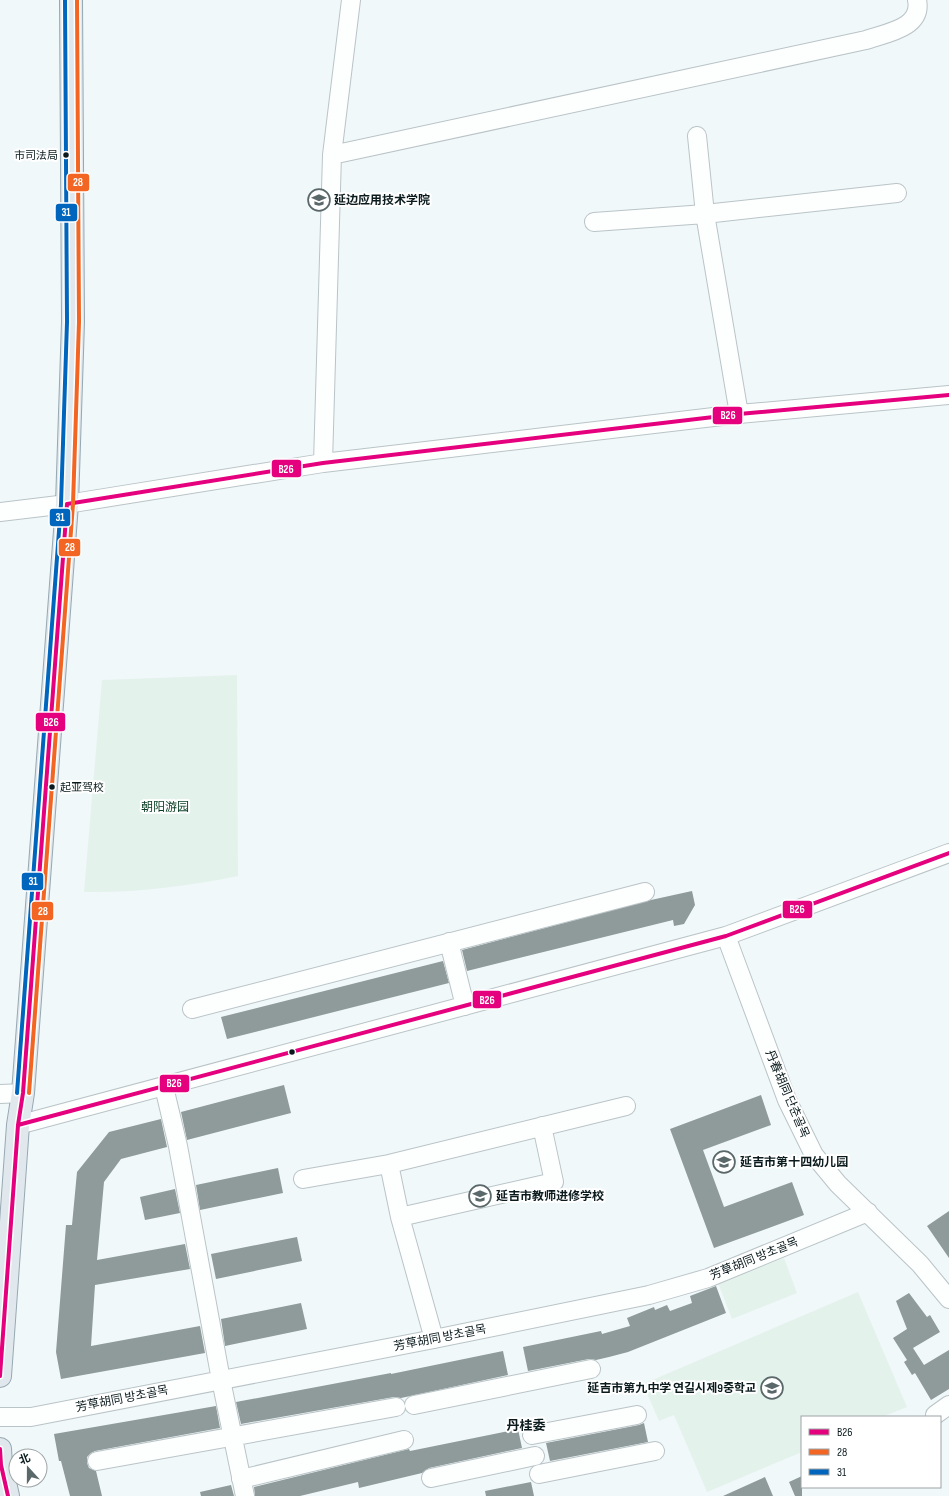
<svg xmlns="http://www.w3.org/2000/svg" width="949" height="1496" viewBox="0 0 949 1496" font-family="'Sofia Sans Condensed','Noto Sans SC','Noto Sans KR',sans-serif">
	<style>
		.green { fill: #e4f2ec }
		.building { fill: #8f9a9a }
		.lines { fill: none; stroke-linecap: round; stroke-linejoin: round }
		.minor-casing { stroke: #bac4c7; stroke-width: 20 }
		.major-casing { stroke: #97a8b2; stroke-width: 24 }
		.minor { stroke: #fdfefe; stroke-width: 18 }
		.major { stroke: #e0e8ed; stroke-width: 22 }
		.bus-1-casing { stroke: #fff; stroke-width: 7 }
		.bus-2-casing { stroke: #fff; stroke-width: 7 }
		.bus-3-casing { stroke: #fff; stroke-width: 7 }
		.bus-1 { stroke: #e5007d; stroke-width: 4 }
		.bus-2 { stroke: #f26522; stroke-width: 4 }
		.bus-3 { stroke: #0065bd; stroke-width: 4 }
		.bus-dot { fill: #0a1a1d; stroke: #fff; stroke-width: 1.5 }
		.labels { text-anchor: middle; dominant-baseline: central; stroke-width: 4; stroke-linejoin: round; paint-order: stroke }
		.bus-label { font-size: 11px; fill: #0a1a1d; stroke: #fff; text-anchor: end }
		.poi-label { font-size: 12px; font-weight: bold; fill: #0a1a1d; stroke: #fff; text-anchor: start }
		.park-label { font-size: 12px; fill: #093d23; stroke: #fff }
		.street-label { font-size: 12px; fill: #0a1a1d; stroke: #fff }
		.neighbourhood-label { font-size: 13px; font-weight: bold; fill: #0a1a1d; stroke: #fff }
		.line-badge { stroke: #fff; stroke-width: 1.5 }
		.badge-label { font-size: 11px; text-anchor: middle; font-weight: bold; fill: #fff }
	</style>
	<rect width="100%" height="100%" fill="#f0f8fa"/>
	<path class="green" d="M237,675L238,876C188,886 136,893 84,892L102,680Z
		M784,1258L797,1293L732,1319L718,1283Z
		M858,1292L907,1407L882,1417H802V1452L707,1492L674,1415L659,1421L643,1384Z"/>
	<path class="building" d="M692,891L695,905L684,924L674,926L673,920L467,971L462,950L651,900Z
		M443,961L449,983L227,1039L221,1017Z
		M284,1085L291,1113L187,1140L181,1112Z
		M761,1095L771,1125L703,1150L724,1207L792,1182L804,1215L714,1248L670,1129Z
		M161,1119L167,1147L121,1159L104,1182L97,1260L185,1244L190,1269L95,1285L91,1346L200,1326L205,1353L61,1379L56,1352L66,1225H72L77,1172L109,1132Z
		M278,1168L283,1193L200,1210L196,1185Z
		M175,1189L180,1213L145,1220L140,1197Z
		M949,1211V1258L927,1226Z
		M297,1237L302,1261L216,1279L211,1254Z
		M716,1286L726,1313L628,1352L609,1357L596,1360L589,1359L528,1371L523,1347L601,1331L602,1334L630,1326L627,1318L654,1307L655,1310L667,1305L670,1311L692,1303L690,1296Z
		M909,1293L927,1317L930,1315L940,1332L913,1348L924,1365L949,1350V1389L931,1400L915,1373L912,1375L904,1362L907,1360L893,1338L907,1329L896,1301Z
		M301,1303L307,1329L225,1346L221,1319Z
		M503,1351L508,1375L401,1398L394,1397L241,1424L236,1402L391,1373V1374Z
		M216,1406L220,1428L95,1451L91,1453L87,1457V1463L89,1468L96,1471L102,1496H70L61,1461H59L54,1434Z
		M644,1423L648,1442L550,1461L546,1443L639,1425Z
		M518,1429L522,1448L429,1468L422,1473L359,1488L358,1482L300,1496H255L254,1487L409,1449L410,1451Z
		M802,1476V1496H795L789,1482Z
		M765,1477L773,1496H723Z
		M531,1482L534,1496H486L485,1491Z
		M231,1485L234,1496H201L200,1492Z"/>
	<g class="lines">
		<g class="minor-casing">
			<path id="minor" d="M697,136L705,214L739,414
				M332,155L866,40C886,33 923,28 917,0
				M594,222L705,214L897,193
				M323,463L332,155L351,0
				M0,512L67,504L323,463L739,414L949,395
				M726,936L787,1100L814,1155L838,1184L920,1264L949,1299
				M449,942L465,1006
				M192,1009L645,892
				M164,1087L178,1146L221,1380L245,1496
				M0,1094L23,1093
				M18,1125L726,936L949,853
				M389,1164L400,1217L434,1339
				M303,1179L389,1164L626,1106
				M400,1217L554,1182L542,1126
				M414,1405L591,1369
				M935,1415L949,1405
				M0,1417H31L434,1339L649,1295L708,1278L868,1212
				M532,1435L637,1415
				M97,1461L396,1407
				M539,1474L655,1451
				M431,1478L535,1456
				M241,1479L404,1440"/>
		</g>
		<g class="major-casing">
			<path id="major" d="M0,1376L18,1125L23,1093L67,504L73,322L71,0
				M0,1449L1,1465L8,1496"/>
		</g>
		<use href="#minor" class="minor"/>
		<use href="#major" class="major"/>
		<g class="bus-1-casing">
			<path id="bus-1" d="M67,504L323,463L739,414L949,395
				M18,1125L726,936L949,853
				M0,1376L18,1125L23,1093L67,504
				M0,1449L1,1465L8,1496"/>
		</g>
		<g class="bus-2-casing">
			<path id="bus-2" d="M29,1093L73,504L79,322L77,0"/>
		</g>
		<g class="bus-3-casing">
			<path id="bus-3" d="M17,1093L61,504L67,322L65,0"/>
		</g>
		<use href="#bus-1" class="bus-1"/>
		<use href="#bus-2" class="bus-2"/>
		<use href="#bus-3" class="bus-3"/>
	</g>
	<defs>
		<g id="university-ring" transform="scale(1.15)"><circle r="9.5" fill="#fff" stroke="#5a686a" stroke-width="1.5"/><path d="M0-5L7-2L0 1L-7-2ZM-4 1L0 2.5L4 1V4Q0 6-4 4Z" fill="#5a686a"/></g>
		<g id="school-ring" transform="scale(1.15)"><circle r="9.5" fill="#fff" stroke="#5a686a" stroke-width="1.5"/><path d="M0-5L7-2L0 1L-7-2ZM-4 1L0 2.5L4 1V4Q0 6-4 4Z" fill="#5a686a"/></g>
	</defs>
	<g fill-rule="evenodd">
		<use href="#university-ring" x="319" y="200"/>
		<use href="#school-ring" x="724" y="1162"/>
		<use href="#school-ring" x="480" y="1196"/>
		<use href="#school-ring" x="772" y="1388"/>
	</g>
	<g class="bus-dot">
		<circle cx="66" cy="155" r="3.5"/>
		<circle cx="52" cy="787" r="3.5"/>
		<circle cx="292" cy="1052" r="3.5"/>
	</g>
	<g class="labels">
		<g class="bus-label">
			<text x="58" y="155">市司法局</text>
			<text x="60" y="787" text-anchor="start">起亚驾校</text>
		</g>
		<g class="poi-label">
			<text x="334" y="200">延边应用技术学院</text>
			<text x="740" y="1162">延吉市第十四幼儿园</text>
			<text x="496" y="1196">延吉市教师进修学校</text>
			<text x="756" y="1388" text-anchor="end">延吉市第九中学 연길시제9중학교</text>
		</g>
		<g class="park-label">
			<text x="165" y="807">朝阳游园</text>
		</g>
		<g class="street-label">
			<text transform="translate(787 1094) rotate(67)">丹春胡同 단춘골목</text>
			<text transform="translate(754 1259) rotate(-22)">芳草胡同 방초골목</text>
			<text transform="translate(440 1338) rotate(-11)">芳草胡同 방초골목</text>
			<text transform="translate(122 1399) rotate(-11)">芳草胡同 방초골목</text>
		</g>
		<g class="neighbourhood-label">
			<text x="526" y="1426">丹桂委</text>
		</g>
	</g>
	<g class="line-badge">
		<rect x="67" y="173" width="23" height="19" rx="4" fill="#f26522"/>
		<rect x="55" y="203" width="23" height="19" rx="4" fill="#0065bd"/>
		<rect x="712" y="406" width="31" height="19" rx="4" fill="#e5007d"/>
		<rect x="271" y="459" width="31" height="19" rx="4" fill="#e5007d"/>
		<rect x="49" y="508" width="22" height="19" rx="4" fill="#0065bd"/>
		<rect x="58" y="538" width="23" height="19" rx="4" fill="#f26522"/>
		<rect x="35" y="712" width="31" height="20" rx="4" fill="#e5007d"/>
		<rect x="21" y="872" width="23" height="19" rx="4" fill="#0065bd"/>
		<rect x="782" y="900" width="31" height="19" rx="4" fill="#e5007d"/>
		<rect x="31" y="901" width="23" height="20" rx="4" fill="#f26522"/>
		<rect x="472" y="990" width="30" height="19" rx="4" fill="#e5007d"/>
		<rect x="159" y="1074" width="31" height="19" rx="4" fill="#e5007d"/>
	</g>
	<g class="badge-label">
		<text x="78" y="186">28</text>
		<text x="66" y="216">31</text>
		<text x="728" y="419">B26</text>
		<text x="286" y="473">B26</text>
		<text x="60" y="521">31</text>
		<text x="70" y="551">28</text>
		<text x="51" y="726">B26</text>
		<text x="33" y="885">31</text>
		<text x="797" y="913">B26</text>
		<text x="43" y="915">28</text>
		<text x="487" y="1004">B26</text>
		<text x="174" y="1087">B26</text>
	</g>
	<rect x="801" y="1416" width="140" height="72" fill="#ffffff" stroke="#9da3a5"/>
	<rect x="809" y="1429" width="20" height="6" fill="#e5007d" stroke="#9da3a5"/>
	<text x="837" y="1436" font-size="12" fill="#0a1a1d">B26</text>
	<rect x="809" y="1449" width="20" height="6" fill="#f26522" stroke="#9da3a5"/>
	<text x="837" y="1456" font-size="12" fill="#0a1a1d">28</text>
	<rect x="809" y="1469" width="20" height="6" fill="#0065bd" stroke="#9da3a5"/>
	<text x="837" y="1476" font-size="12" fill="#0a1a1d">31</text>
	<g transform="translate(28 1468) rotate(339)"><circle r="19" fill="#ffffff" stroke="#9da3a5"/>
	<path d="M0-3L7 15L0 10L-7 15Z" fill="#5a686a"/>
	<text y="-6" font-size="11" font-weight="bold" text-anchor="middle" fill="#0a1a1d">北</text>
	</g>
</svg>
